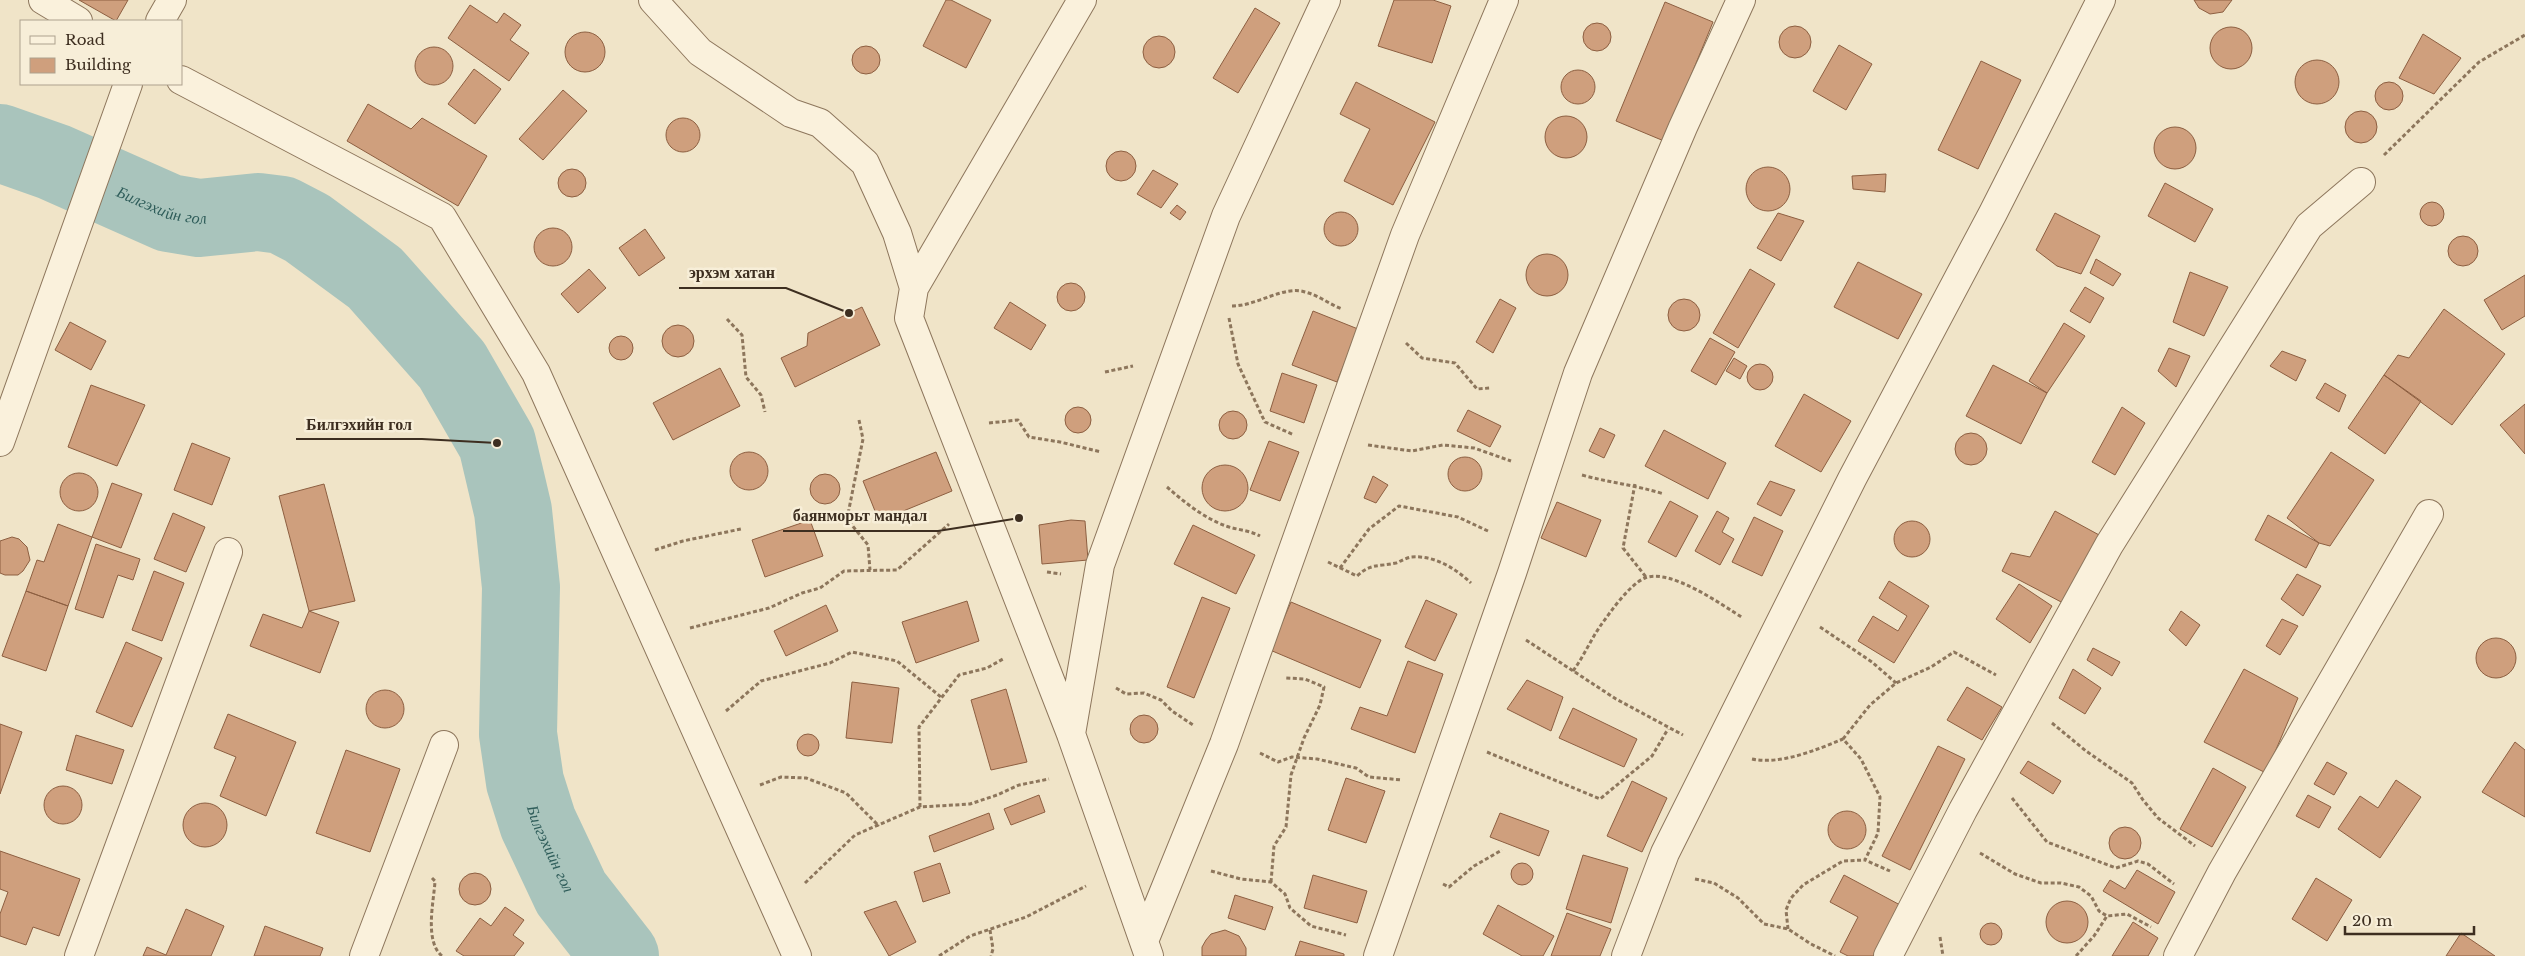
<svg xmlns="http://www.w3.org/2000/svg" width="2525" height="956" viewBox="0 0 2525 956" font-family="'Libre Baskerville',serif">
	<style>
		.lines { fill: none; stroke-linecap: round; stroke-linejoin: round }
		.river { stroke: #a9c4bc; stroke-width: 78 }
		.building { fill: #cf9f7d; stroke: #8d5f41 }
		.street-casing { stroke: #8d765c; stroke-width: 30 }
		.path { stroke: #8d765c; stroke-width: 3; stroke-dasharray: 4 2.5; stroke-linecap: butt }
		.street { stroke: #faf1dc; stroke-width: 28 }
		.labels { text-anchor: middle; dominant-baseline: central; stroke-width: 5; stroke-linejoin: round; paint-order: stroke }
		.water-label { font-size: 16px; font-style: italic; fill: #2f5d5a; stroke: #f7eed8 }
		.leader { fill: none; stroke: #3d2e20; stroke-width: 2 }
		.callout-dot { fill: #3d2e20; stroke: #f7eed8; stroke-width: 2 }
		.callout-label { font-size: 16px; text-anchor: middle; font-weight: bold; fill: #3d2e20; stroke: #f7eed8; stroke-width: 5; stroke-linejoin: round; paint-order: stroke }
	</style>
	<rect width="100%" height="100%" fill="#f0e4c8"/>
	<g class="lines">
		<path class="river" id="s1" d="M0,143L54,162L169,213L199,218L258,212L282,215L307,228L375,278L452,365L497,443L513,511L521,587L518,734L525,782L538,823L571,893L620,956"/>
	</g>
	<path class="building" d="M79,0H128L116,21Z
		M946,0H951L991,20L966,68L923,46Z
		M1394,0H1433L1451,6L1432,63L1378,46Z
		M2194,0H2232L2223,12L2210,14L2199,8Z
		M1665,2L1713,22L1664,141L1616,121Z
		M470,5L497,23L504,13L521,25L510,40L529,53L509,81L448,38Z
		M1255,8L1280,23L1238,93L1213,78Z
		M1583 37a14 14 0 1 1 28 0a14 14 0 1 1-28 0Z
		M1779 42a16 16 0 1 1 32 0a16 16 0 1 1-32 0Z
		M2210 48a21 21 0 1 1 42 0a21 21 0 1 1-42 0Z
		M565 52a20 20 0 1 1 40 0a20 20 0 1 1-40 0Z
		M2423,34L2461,58L2434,94L2399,78Z
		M1143 52a16 16 0 1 1 32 0a16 16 0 1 1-32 0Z
		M1839,45L1872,64L1846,110L1813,91Z
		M852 60a14 14 0 1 1 28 0a14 14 0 1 1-28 0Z
		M415 66a19 19 0 1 1 38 0a19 19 0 1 1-38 0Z
		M2295 82a22 22 0 1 1 44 0a22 22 0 1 1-44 0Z
		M1981,61L2021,80L1978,169L1938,150Z
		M474,69L501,89L475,124L448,104Z
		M1561 87a17 17 0 1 1 34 0a17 17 0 1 1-34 0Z
		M1356,82L1435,122L1393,205L1344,181L1370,129L1340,114Z
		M2375 96a14 14 0 1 1 28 0a14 14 0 1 1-28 0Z
		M563,90L587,111L543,160L519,139Z
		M368,104L411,129L422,118L487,156L458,206L347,141Z
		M2345 127a16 16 0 1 1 32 0a16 16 0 1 1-32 0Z
		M1545 137a21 21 0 1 1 42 0a21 21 0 1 1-42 0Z
		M666 135a17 17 0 1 1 34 0a17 17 0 1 1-34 0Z
		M2154 148a21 21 0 1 1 42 0a21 21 0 1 1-42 0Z
		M1106 166a15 15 0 1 1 30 0a15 15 0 1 1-30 0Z
		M1746 189a22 22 0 1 1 44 0a22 22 0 1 1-44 0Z
		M558 183a14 14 0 1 1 28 0a14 14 0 1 1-28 0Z
		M1153,170L1178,184L1161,208L1137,194Z
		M1886,174L1885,192L1853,189L1852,176Z
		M2165,183L2213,209L2195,242L2148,216Z
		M2420 214a12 12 0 1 1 24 0a12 12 0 1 1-24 0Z
		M1177,205L1186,212L1180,220L1170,213Z
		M1324 229a17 17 0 1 1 34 0a17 17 0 1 1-34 0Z
		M1778,213L1804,221L1781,261L1757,248Z
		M2055,213L2100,236L2081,274L2057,266L2036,250Z
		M534 247a19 19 0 1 1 38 0a19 19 0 1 1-38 0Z
		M645,229L665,258L639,276L619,248Z
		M2448 251a15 15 0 1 1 30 0a15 15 0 1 1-30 0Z
		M1526 275a21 21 0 1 1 42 0a21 21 0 1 1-42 0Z
		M2096,259L2121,274L2113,286L2090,273Z
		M1858,262L1922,294L1898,339L1834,307Z
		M589,269L606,288L578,313L561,294Z
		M1750,269L1775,284L1738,348L1713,333Z
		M2190,272L2228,287L2204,336L2173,322Z
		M2525,275V316L2502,330L2484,300Z
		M1057 297a14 14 0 1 1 28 0a14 14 0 1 1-28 0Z
		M2085,287L2104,298L2090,323L2070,311Z
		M1668 315a16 16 0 1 1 32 0a16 16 0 1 1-32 0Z
		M1500,299L1516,308L1493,353L1476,342Z
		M1010,302L1046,325L1031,350L994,328Z
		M862,307L880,345L795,387L781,358L807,346L808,333Z
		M2444,309L2505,354L2452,425L2384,375L2398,355L2409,358Z
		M1313,311L1358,329L1337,382L1292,365Z
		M70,322L106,341L91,370L55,350Z
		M2064,323L2085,336L2047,393L2029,381Z
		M662 341a16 16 0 1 1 32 0a16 16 0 1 1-32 0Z
		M609 348a12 12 0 1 1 24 0a12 12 0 1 1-24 0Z
		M1710,338L1735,352L1716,385L1691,371Z
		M2169,348L2190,356L2176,387L2158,371Z
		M2282,351L2306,360L2296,381L2270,366Z
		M1734,358L1747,366L1740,379L1726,371Z
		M1747 377a13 13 0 1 1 26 0a13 13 0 1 1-26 0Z
		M1993,365L2047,393L2021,444L1966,416Z
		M720,368L740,406L673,440L653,403Z
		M1282,373L1317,385L1304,423L1270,411Z
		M2384,375L2421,401L2385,454L2348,428Z
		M2325,383L2346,395L2339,412L2316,398Z
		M91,385L145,405L117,466L68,447Z
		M1804,394L1851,421L1821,472L1775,446Z
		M2525,404V454L2500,425Z
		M1065 420a13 13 0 1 1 26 0a13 13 0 1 1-26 0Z
		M2122,407L2145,423L2115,475L2092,462Z
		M1468,410L1501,426L1490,447L1457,431Z
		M1219 425a14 14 0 1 1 28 0a14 14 0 1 1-28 0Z
		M1600,428L1615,435L1604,458L1589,451Z
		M1664,430L1726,463L1708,499L1645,466Z
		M1955 449a16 16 0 1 1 32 0a16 16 0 1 1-32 0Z
		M1269,441L1299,452L1280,501L1250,490Z
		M192,443L230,458L212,505L174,490Z
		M936,452L952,491L879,521L863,481Z
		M2331,452L2374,480L2330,546L2319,543L2287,518Z
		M730 471a19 19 0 1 1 38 0a19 19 0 1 1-38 0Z
		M1448 474a17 17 0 1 1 34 0a17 17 0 1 1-34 0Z
		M1202 488a23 23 0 1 1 46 0a23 23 0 1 1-46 0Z
		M60 492a19 19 0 1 1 38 0a19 19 0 1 1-38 0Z
		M810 489a15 15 0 1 1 30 0a15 15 0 1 1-30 0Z
		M1373,476L1388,485L1376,503L1364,498Z
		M1770,481L1795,490L1781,516L1757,504Z
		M112,483L142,494L121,548L92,537Z
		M324,484L355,601L309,611L279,496Z
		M1670,501L1698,516L1676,557L1648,542Z
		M1557,502L1601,520L1586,557L1541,538Z
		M1717,511L1729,518L1722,532L1734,539L1720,565L1695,551Z
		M2055,511L2101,536L2065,604L2002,571L2011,553L2030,557Z
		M173,513L205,527L186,572L154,559Z
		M2268,515L2319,543L2306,568L2255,540Z
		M1754,517L1783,531L1762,576L1732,562Z
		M810,520L823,556L765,577L752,540Z
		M1071,520L1085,521L1088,560L1042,564L1039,525Z
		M1894 539a18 18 0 1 1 36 0a18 18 0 1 1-36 0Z
		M58,524L92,537L68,606L26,591L37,560L44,562Z
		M1193,525L1255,555L1236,594L1174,564Z
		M12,537L19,539L27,547L30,560L23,571L18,575H5L0,573V541Z
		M96,544L140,559L133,580L118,575L103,618L75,609Z
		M154,571L184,583L162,641L132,630Z
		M2297,574L2321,586L2303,616L2281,599Z
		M1889,581L1929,606L1894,663L1858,641L1873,616L1898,631L1907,616L1879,598Z
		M2019,584L2052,606L2030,643L1996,619Z
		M26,591L68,606L46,671L2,656Z
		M1202,597L1230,608L1194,698L1167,687Z
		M1426,600L1457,614L1435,661L1405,647Z
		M967,601L979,641L916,663L902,622Z
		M1291,602L1381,640L1360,688L1270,650Z
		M826,605L838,631L786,656L774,631Z
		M309,611L339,622L320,673L250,646L263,614L302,628Z
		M2181,611L2200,625L2186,646L2169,630Z
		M2282,619L2298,626L2280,655L2266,646Z
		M2476 658a20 20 0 1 1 40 0a20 20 0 1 1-40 0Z
		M126,642L162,658L132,727L96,712Z
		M2093,648L2120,662L2112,676L2087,660Z
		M1408,661L1443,674L1415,753L1351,729L1360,707L1387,716Z
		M2073,669L2101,688L2085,714L2059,698Z
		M2244,669L2298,698L2266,773L2204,742Z
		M1527,680L1563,697L1551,731L1507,709Z
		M852,682L899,688L892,743L846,738Z
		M1967,687L2002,707L1982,740L1947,720Z
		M1006,689L1027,762L991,770L971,700Z
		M366 709a19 19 0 1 1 38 0a19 19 0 1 1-38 0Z
		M1573,708L1637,739L1624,767L1559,738Z
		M228,714L296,742L266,816L220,796L236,757L214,748Z
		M1130 729a14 14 0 1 1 28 0a14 14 0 1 1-28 0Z
		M0,724L22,732L0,794Z
		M797 745a11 11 0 1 1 22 0a11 11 0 1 1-22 0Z
		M76,735L124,750L112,784L66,770Z
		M2515,742L2525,750V817L2482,792Z
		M1938,746L1965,759L1910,870L1882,856Z
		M346,750L400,769L370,852L316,833Z
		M2028,761L2061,781L2053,794L2020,773Z
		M2327,762L2347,773L2334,795L2314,784Z
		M2213,768L2246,787L2212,847L2180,829Z
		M1346,778L1385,791L1366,843L1328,830Z
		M2396,780L2421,797L2380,858L2338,829L2360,796L2378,808Z
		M1632,781L1667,798L1642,852L1607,836Z
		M44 805a19 19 0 1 1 38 0a19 19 0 1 1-38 0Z
		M1039,795L1045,812L1011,825L1004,809Z
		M2308,795L2331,807L2319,828L2296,816Z
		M183 825a22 22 0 1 1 44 0a22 22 0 1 1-44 0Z
		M1828 830a19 19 0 1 1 38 0a19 19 0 1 1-38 0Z
		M989,813L994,829L934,852L929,836Z
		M1500,813L1549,831L1539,856L1490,837Z
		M2109 843a16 16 0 1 1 32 0a16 16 0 1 1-32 0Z
		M0,851L80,879L59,936L33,927L26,945L0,936V914L8,892L0,889Z
		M1583,855L1628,868L1611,923L1566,909Z
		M940,863L950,893L923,902L914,872Z
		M1511 874a11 11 0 1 1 22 0a11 11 0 1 1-22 0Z
		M2137,870L2175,892L2158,924L2103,891L2110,880L2125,889Z
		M459 889a16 16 0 1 1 32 0a16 16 0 1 1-32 0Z
		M1313,875L1367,891L1357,923L1304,908Z
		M1844,875L1902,906L1875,956H1848L1840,952L1858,917L1830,902Z
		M2316,878L2352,900L2327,941L2292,919Z
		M1235,895L1273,907L1265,930L1228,918Z
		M896,901L916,942L889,956L864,912Z
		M2046 922a21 21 0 1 1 42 0a21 21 0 1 1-42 0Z
		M1498,905L1554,936L1543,956H1522L1483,934Z
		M505,907L524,920L513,935L524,943L514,956H464L456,951L480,918L491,926Z
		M186,909L224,926L211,956H143L147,947L166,955Z
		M1567,913L1611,929L1600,956H1551Z
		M2133,922L2158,938L2148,956H2112Z
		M1980 934a11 11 0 1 1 22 0a11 11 0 1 1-22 0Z
		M265,926L323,948L320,956H254Z
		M1225,930L1239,936L1246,948V956H1202V947L1206,940L1211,934Z
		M2461,933L2495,956H2446Z
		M1300,941L1344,954V956H1295Z"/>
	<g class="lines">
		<g class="street-casing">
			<path id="street" d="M43,0L78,21
				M653,0L700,52L791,113L820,123L865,163L897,233L914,288L909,318L1071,734L1149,956
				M160,21L172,0
				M181,80L442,217L536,373L797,956
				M914,288L1082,0
				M0,442L128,84
				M1071,734L1100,565L1226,216L1326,0
				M1144,941L1224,744L1405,235L1504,0
				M79,956L228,552
				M364,956L444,745
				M1378,956L1512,573L1578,373L1683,127L1741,0
				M1626,956L1665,853L1852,479L1993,213L2101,0
				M1888,956L1963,810L2109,545L2309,226L2361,182
				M2178,956L2222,872L2429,514"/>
		</g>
		<path class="path" d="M2384,155L2479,62L2525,35
			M1232,306C1257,306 1284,285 1305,292C1318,295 1329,304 1342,309
			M1229,318L1238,364L1262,416L1265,422L1294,435
			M727,319L742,335L746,377L761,395L765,412
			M1406,343L1422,358L1455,363L1477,389L1490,388
			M1105,372L1133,366
			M859,420L863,439L847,519L868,545L870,570
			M989,423L1018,420L1029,437L1060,442L1101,452
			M1368,445L1412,451L1443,445L1474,448L1511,461
			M1582,475C1611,483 1635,485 1664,494
			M1635,484L1623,548L1646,577
			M1167,487C1184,502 1204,518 1226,526C1237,530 1249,530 1260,536
			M655,550L683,541L741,529
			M1328,562L1357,576C1371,563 1378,567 1396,563C1401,561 1406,558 1411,557C1434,555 1455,568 1471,583
			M1340,568L1369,529L1399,506L1458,517L1488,531
			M1047,572L1061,574
			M1820,627L1872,662L1896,683
			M690,628L769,608L802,593L820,588L844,571L897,570L949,524
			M1526,640L1616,699L1683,735
			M1573,671C1584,656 1591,639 1601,625C1611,611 1630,584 1645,578C1671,568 1722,605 1743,618
			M1116,688L1126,694L1144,693L1161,700L1172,711L1193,725
			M726,711L761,681L830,663L852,652L897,661L941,697
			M2052,723L2086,751L2132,783L2143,800L2158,818L2195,846
			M1843,739L1870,705L1896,683L1931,667L1954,652L1996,675
			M1487,752L1600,799L1652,756L1668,729
			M1260,753L1278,762L1292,757L1317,759L1356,768L1369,777L1402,780
			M1752,759C1781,765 1816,750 1843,739L1861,759L1880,797L1878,833L1865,860L1890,871
			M760,785L781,777L806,778L846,793L879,826
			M2012,798L2047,842L2116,868L2138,861L2148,864L2174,884
			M920,807L919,727L959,675L987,668L1003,659
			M1980,853L2015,874L2041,883H2061L2079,887L2091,896L2099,911L2107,916L2127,914L2151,927
			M1211,871L1241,879L1271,882L1285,894L1290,908L1311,926L1346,935
			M432,878L435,881C434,901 424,941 442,956
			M1695,879L1714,883L1738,898L1764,924L1788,929L1811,944L1835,956
			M1271,882L1274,846L1286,827L1291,775L1304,738L1320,705L1324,687L1305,679L1286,678
			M805,883L855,835L920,807L970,804L997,795L1019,785L1049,779
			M1443,884L1449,887L1474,866L1502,850
			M1788,929L1786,910L1791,898L1803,885L1843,861L1865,860
			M990,930L993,949L991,956
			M1940,937L1943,956
			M939,956L970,936L1026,917L1086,886
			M2076,956L2094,936L2107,916"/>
		<use href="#street" class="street"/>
	</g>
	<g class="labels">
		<g class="water-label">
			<text stroke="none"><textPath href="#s1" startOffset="174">Билгэхийн гол</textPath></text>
			<text stroke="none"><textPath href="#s1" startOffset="1029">Билгэхийн гол</textPath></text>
		</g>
	</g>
	<path class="leader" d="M849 313L786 288H679M497 443L422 439H296M1019 518L938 531H783"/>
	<g class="callout-dot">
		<circle cx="849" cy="313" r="5"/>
		<circle cx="497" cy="443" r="5"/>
		<circle cx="1019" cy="518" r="5"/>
	</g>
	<g class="callout-label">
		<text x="732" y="278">эрхэм хатан</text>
		<text x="359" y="430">Билгэхийн гол</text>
		<text x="860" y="521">баянморьт мандал</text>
	</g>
	<rect x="20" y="20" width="162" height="65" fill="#f7eed8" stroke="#ada18e"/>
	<rect x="30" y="36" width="25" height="8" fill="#faf1dc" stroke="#ada18e"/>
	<text x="65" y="45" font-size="15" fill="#3d2e20">Road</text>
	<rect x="30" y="58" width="25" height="15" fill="#cf9f7d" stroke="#ada18e"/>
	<text x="65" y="70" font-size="15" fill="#3d2e20">Building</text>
	<path d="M2345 926v8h129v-8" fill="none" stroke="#3d2e20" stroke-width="2.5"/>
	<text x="2352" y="926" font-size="15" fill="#3d2e20" stroke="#f7eed8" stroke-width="4" paint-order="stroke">20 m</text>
</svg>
